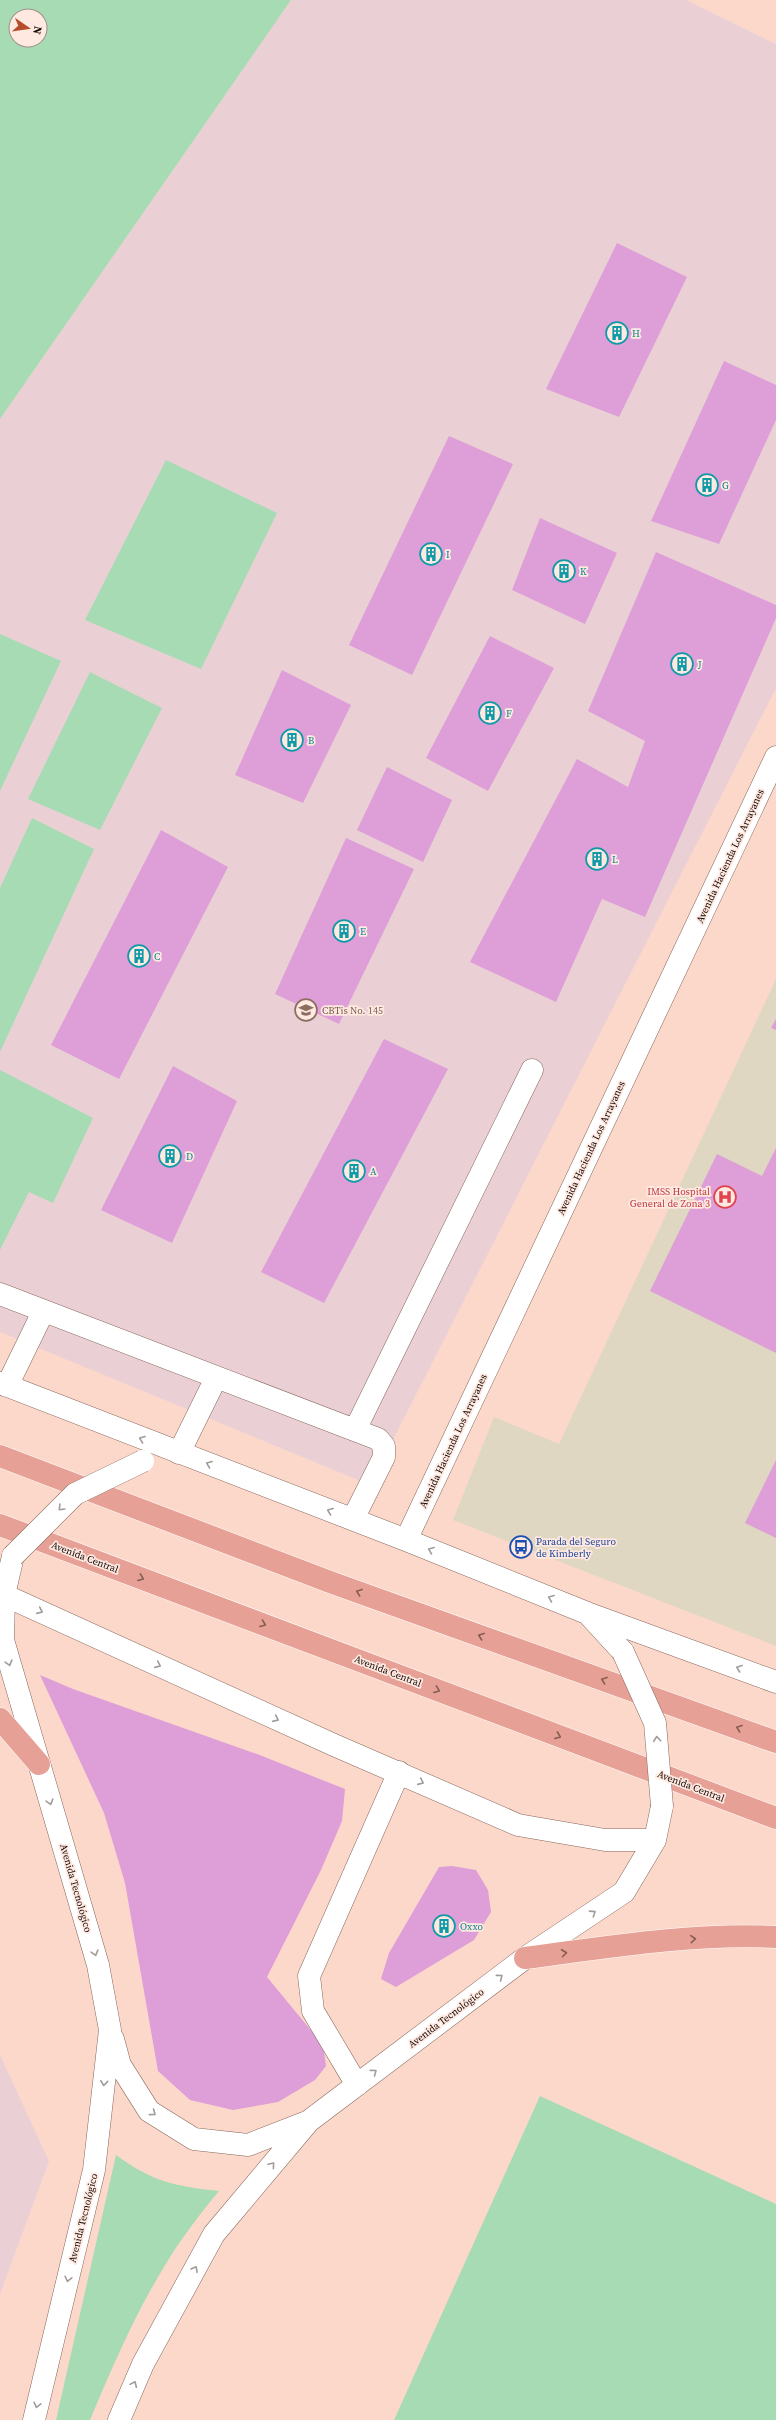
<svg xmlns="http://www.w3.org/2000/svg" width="776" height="2420" viewBox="0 0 776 2420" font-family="'Source Serif 4',serif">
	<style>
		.education { fill: #ead0d5 }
		.medical { fill: #dfd7c2 }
		.green { fill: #a7dbb3; fill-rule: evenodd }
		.building { fill: #de9ed8 }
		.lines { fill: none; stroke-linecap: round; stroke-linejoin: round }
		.minor-casing { stroke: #86675b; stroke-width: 23 }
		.major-casing { stroke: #fff; stroke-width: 23 }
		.minor { stroke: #fff; stroke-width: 22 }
		.major { stroke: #e6a095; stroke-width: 22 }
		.minor-bridge-casing { stroke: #86675b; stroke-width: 23; stroke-linecap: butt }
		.minor-bridge { stroke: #fff; stroke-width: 22 }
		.oneway { stroke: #a19c9b }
		.oneway2 { stroke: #875c54 }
		.labels { text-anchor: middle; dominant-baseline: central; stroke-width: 3.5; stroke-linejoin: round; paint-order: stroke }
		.culture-label { font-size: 10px; fill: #0d838f; stroke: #ffe9e1; text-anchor: start }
		.street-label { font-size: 10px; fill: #130805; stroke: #ffe9e1 }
		.education-label { font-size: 10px; fill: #785e54; stroke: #ffe9e1; text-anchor: start }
		.health-label { font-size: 10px; fill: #be3a42; stroke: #ffe9e1; text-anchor: end }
		.transit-label { font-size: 10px; fill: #164399; stroke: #ffe9e1; text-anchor: start }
	</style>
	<rect width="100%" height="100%" fill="#fcd8cb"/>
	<path class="education" d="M291,0H686L776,44V688L370,1485L0,1332V419Z
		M0,2055L49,2161L0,2294Z"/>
	<path class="medical" d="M776,979V1646L453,1520L494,1417L559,1444Z"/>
	<path class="green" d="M0,0H291L0,419ZM16,16H40V40H16Z
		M166,460L277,513L201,669L85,620Z
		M0,634L61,661L0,791Z
		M90,672L162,708L100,830L28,799Z
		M32,818L94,849L0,1052V888Z
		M0,1070L93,1118L53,1203L29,1192L0,1250Z
		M540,2096L776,2204V2420H394Z
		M116,2155C153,2182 174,2186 219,2191C199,2215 180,2240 164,2267C134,2316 112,2368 90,2420H56Z"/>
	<path class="building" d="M617,243L687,277L619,417L546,389Z
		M724,361L776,385V420L719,544L651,521Z
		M449,436L513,464L412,675L349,645Z
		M540,518L617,553L585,624L512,590Z
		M656,552L776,605V618L645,917L602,899L556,1002L470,962L577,759L628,787L645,741L588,711Z
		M490,636L554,668L488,791L426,758Z
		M282,670L351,705L303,803L235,775Z
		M387,767L452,800L423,862L357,830Z
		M161,830L228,867L119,1079L51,1045Z
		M346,838L414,869L339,1024L275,994Z
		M776,1019V1030L771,1028Z
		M384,1039L448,1069L324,1303L261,1272Z
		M173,1066L237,1101L172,1243L101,1210Z
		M776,1148V1353L650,1291L717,1154L762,1176Z
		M776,1460V1538L745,1523Z
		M40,1675L73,1689L257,1754L345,1789L342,1821L321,1870L267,1977L323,2045L326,2066L315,2080L278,2102L233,2110L190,2100L158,2071L125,1883L104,1813Z
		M452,1866L476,1870L488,1890L491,1912L474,1940L396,1987L381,1979L389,1953L439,1867Z"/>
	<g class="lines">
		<g class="minor-casing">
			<path id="minor" d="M0,1294L378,1439L384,1446V1457L353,1519
				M0,1383L406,1540L587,1613L776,1682
				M7,1386L43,1312
				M355,1430L532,1070
				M179,1453L216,1378
				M406,1540L776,757
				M13,1556L4,1595L3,1640L98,1965L110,2030L94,2170L34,2420
				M4,1595L334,1745L518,1825L605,1840H655
				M590,1616L623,1652
				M113,2039L120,2065L149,2111L194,2139L248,2145L307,2122
				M357,2085L313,2011L309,1976L399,1772
				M119,2420L143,2364L214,2234L309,2121L525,1958L624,1892L655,1840L662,1806"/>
		</g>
		<g class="major-casing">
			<path id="major" d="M0,1456L330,1582L776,1742
				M0,1525L776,1818
				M0,1719L39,1764
				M525,1958C608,1947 693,1933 776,1937"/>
		</g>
		<use href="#minor" class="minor"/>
		<use href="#major" class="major"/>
		<g class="minor-bridge-casing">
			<path id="minor-bridge" d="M13,1556L75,1494L143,1461
				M623,1652L655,1723L662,1806"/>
		</g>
		<use href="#minor-bridge" class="minor-bridge"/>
	</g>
	<defs><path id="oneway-chevron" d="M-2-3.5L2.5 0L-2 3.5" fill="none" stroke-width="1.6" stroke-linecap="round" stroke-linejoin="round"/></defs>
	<g class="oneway">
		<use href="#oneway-chevron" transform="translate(142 1439) rotate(-159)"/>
		<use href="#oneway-chevron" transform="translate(209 1464) rotate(-159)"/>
		<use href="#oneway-chevron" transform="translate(61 1508) rotate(135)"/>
		<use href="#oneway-chevron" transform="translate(330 1511) rotate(-159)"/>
		<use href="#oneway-chevron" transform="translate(431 1550) rotate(-158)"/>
		<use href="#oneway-chevron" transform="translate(551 1598) rotate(-158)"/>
		<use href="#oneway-chevron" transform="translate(40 1611) rotate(24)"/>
		<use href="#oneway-chevron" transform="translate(9 1663) rotate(74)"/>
		<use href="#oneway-chevron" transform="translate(158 1665) rotate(24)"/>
		<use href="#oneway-chevron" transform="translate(739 1668) rotate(-160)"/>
		<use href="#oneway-chevron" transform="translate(276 1719) rotate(24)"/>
		<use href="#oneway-chevron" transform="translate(657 1739) rotate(-95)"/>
		<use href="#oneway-chevron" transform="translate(421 1782) rotate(24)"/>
		<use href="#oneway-chevron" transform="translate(50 1802) rotate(74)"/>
		<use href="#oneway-chevron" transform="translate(593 1913) rotate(-33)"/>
		<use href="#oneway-chevron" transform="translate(95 1953) rotate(74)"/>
		<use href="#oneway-chevron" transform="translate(500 1977) rotate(-37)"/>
		<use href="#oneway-chevron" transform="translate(374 2072) rotate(-37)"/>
		<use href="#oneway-chevron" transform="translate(104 2083) rotate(96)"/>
		<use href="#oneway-chevron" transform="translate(153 2113) rotate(37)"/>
		<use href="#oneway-chevron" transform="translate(272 2165) rotate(-50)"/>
		<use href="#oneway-chevron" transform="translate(195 2269) rotate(-61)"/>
		<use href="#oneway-chevron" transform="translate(68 2279) rotate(104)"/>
		<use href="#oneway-chevron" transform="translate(134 2384) rotate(-66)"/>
		<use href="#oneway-chevron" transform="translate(37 2405) rotate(104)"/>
	</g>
	<g class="oneway2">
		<use href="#oneway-chevron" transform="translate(141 1578) rotate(21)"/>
		<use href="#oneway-chevron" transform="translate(359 1592) rotate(-160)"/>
		<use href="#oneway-chevron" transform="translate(263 1624) rotate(21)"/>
		<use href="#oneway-chevron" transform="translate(481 1636) rotate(-160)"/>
		<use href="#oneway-chevron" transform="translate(604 1680) rotate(-160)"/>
		<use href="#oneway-chevron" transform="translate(437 1690) rotate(21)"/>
		<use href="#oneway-chevron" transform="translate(739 1728) rotate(-160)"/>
		<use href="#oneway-chevron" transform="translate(558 1736) rotate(21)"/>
		<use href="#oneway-chevron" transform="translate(693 1939) rotate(-5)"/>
		<use href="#oneway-chevron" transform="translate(564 1953) rotate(-7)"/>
	</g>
	<defs>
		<g id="building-ring" transform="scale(1.15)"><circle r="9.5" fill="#ffe9e1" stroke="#0f9aa8" stroke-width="1.5"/><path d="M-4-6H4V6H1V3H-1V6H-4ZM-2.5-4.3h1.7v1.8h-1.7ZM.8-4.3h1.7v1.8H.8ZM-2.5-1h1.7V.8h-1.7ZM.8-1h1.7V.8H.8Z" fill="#0f9aa8"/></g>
		<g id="school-ring" transform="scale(1.15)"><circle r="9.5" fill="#ffe9e1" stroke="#8d6e63" stroke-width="1.5"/><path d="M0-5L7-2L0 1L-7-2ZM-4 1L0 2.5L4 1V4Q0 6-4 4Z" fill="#8d6e63"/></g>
		<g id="hospital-ring" transform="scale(1.15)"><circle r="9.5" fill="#ffe9e1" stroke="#e0444e" stroke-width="1.5"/><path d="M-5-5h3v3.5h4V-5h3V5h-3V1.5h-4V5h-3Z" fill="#e0444e"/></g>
		<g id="bus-ring" transform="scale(1.15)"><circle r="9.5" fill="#ffe9e1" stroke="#1a4fb4" stroke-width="1.5"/><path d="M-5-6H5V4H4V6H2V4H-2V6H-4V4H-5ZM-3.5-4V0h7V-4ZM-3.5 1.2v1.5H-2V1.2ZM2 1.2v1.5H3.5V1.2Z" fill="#1a4fb4"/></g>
	</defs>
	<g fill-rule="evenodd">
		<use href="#building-ring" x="617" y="333"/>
		<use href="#building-ring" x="707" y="485"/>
		<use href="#building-ring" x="431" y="554"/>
		<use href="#building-ring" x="564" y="571"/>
		<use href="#building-ring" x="682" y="664"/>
		<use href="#building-ring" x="490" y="713"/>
		<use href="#building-ring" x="292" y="740"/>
		<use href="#building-ring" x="597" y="859"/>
		<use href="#building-ring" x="344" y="931"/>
		<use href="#building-ring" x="139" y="956"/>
		<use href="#school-ring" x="306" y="1010"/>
		<use href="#building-ring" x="170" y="1156"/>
		<use href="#building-ring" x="354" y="1171"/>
		<use href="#hospital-ring" x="725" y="1197"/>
		<use href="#bus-ring" x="521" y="1547"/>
		<use href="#building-ring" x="444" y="1926"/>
	</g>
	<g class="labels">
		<g class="culture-label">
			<text x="632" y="333">H</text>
			<text x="722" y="485">G</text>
			<text x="446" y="554">I</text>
			<text x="580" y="571">K</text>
			<text x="698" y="664">J</text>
			<text x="506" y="713">F</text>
			<text x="308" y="740">B</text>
			<text x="612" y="859">L</text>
			<text x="360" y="931">E</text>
			<text x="154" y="956">C</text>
			<text x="186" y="1156">D</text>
			<text x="370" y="1171">A</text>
			<text x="460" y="1926">Oxxo</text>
		</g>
		<g class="street-label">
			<text transform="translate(730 856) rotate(-65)">Avenida Hacienda Los Arrayanes</text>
			<text transform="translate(591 1148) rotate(-65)">Avenida Hacienda Los Arrayanes</text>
			<text transform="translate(453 1441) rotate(-65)">Avenida Hacienda Los Arrayanes</text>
			<text transform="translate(85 1557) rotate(21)">Avenida Central</text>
			<text transform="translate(388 1671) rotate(21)">Avenida Central</text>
			<text transform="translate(691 1786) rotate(21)">Avenida Central</text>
			<text transform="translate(76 1888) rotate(74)">Avenida Tecnológico</text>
			<text transform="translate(446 2018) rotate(-37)">Avenida Tecnológico</text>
			<text transform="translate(83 2218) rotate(-76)">Avenida Tecnológico</text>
		</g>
		<g class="education-label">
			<text x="322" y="1010">CBTis No. 145</text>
		</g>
		<g class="health-label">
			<text x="710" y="1191">IMSS Hospital<tspan x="710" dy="12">General de Zona 3</tspan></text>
		</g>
		<g class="transit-label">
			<text x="536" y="1541">Parada del Seguro<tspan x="536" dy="12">de Kimberly</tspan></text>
		</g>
	</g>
	<g transform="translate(28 28) rotate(103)"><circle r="19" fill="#ffe9e1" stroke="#a18f89"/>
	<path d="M0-3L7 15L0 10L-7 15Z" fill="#b54d2a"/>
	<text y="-6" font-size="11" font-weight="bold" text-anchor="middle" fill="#130805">N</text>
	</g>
</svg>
